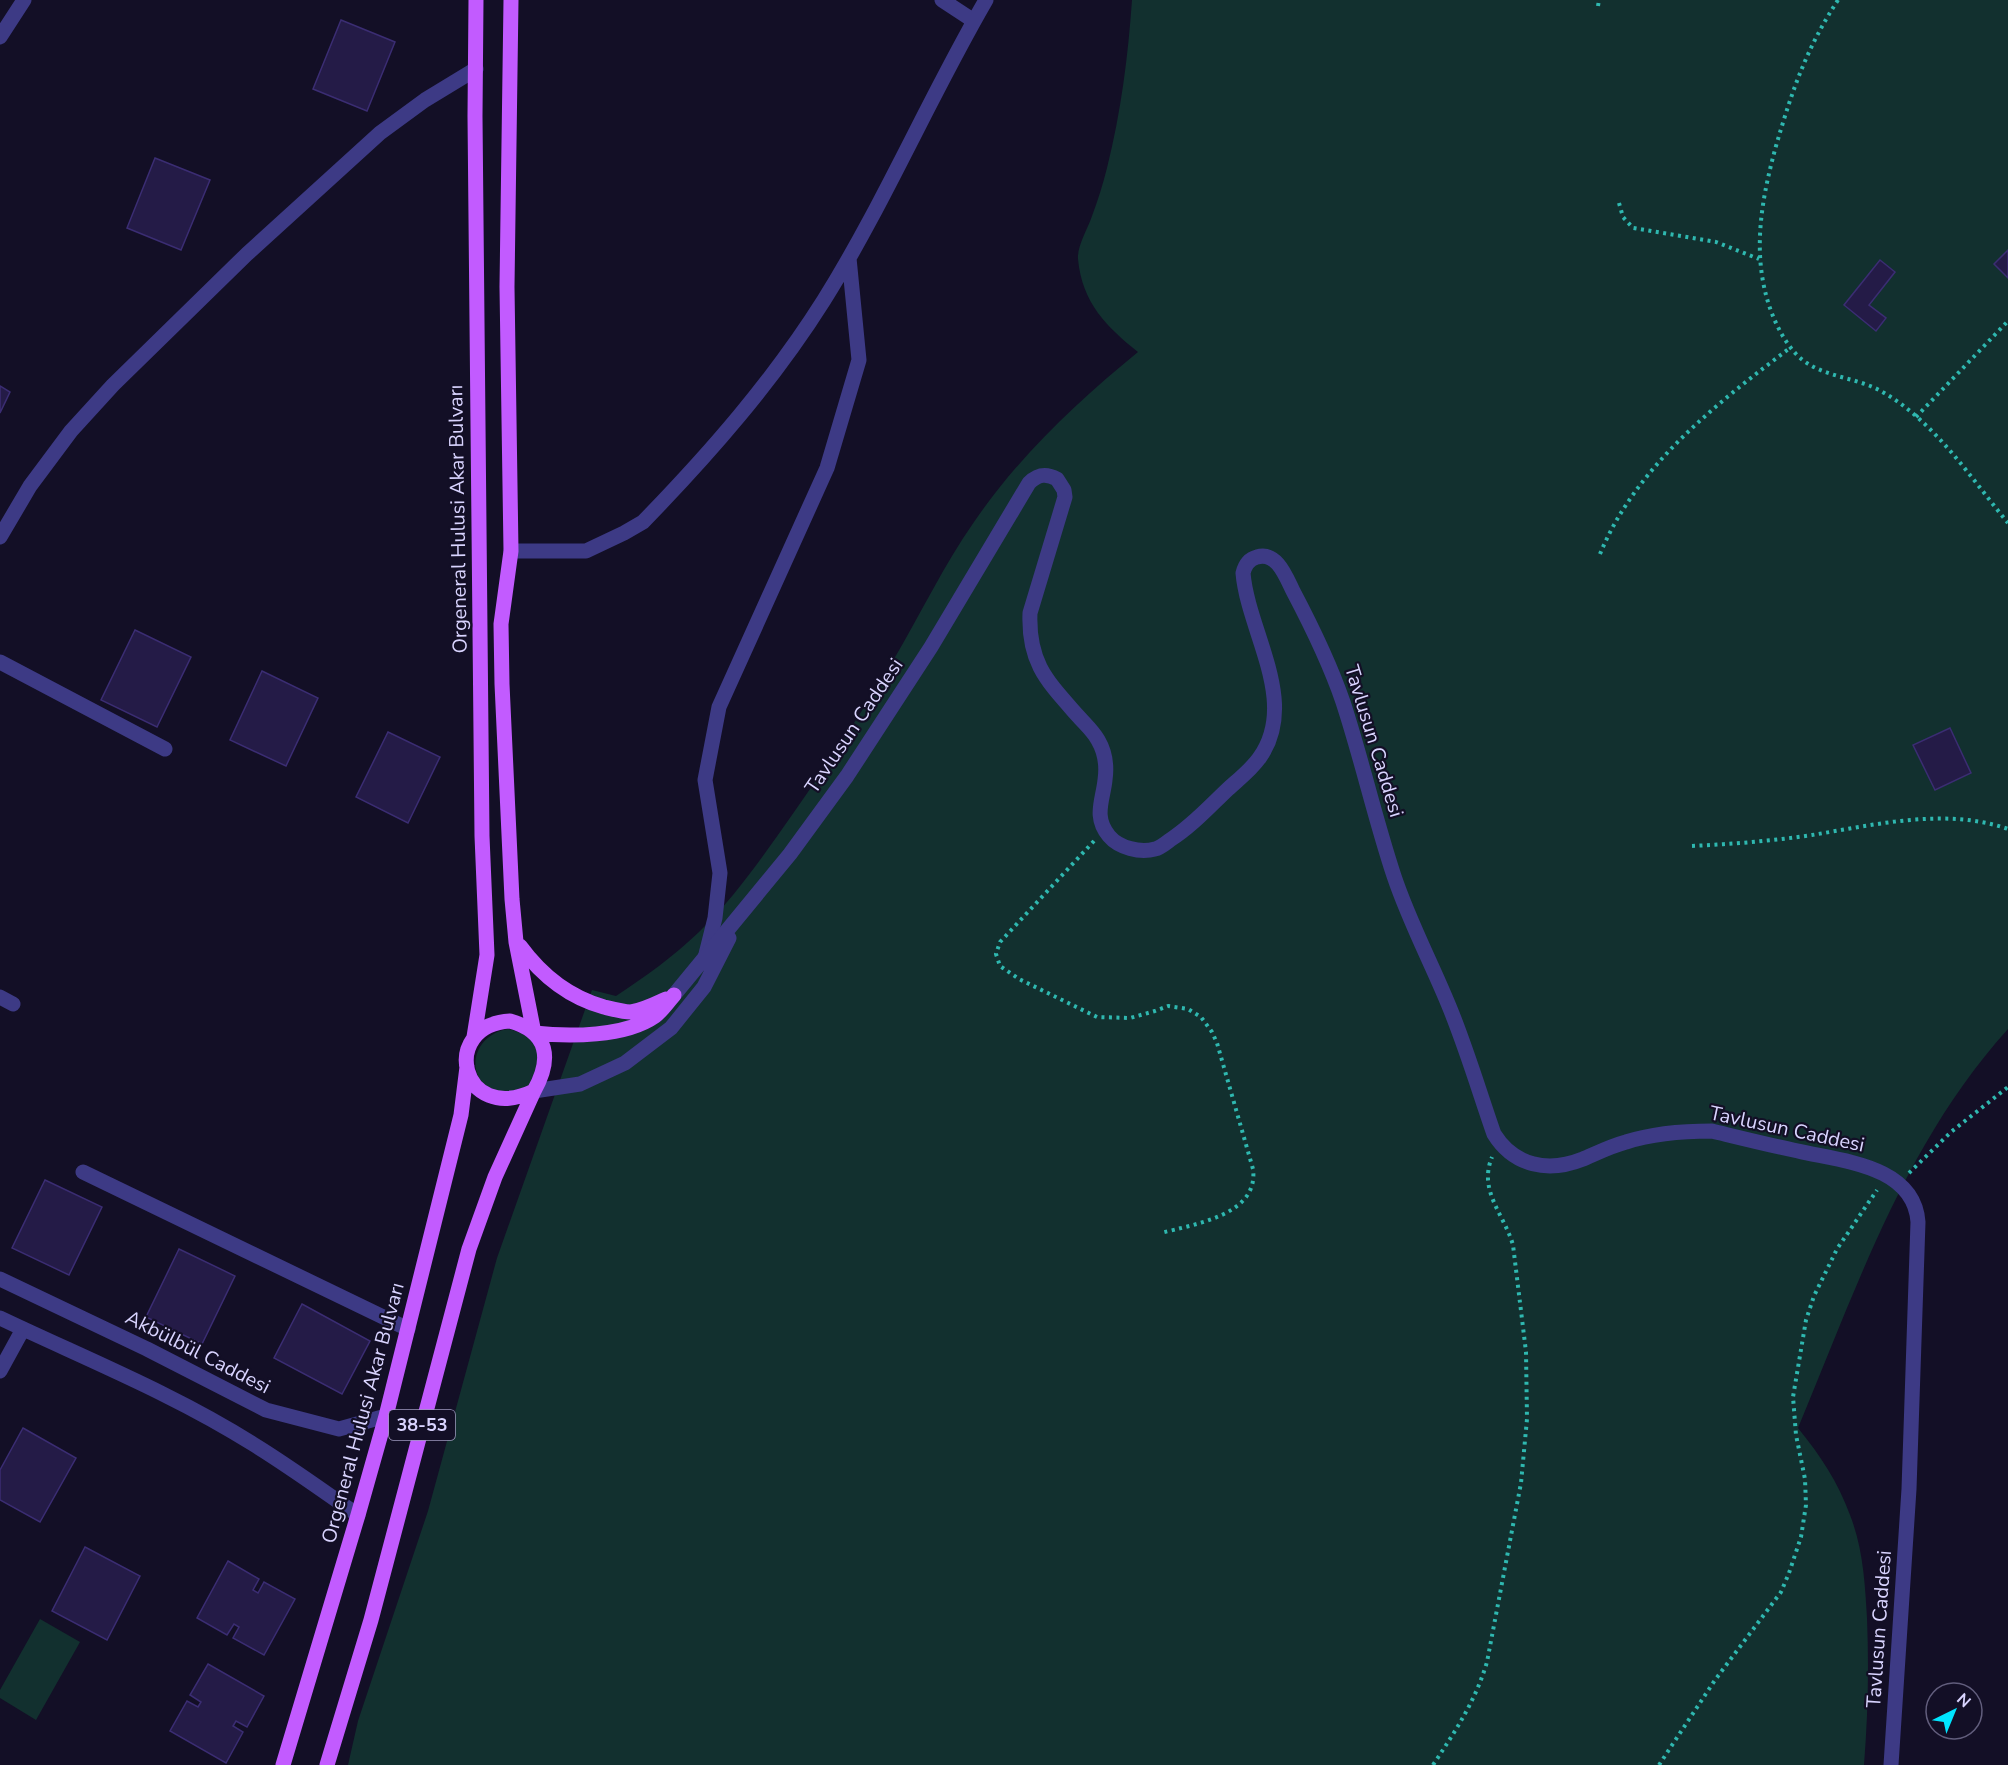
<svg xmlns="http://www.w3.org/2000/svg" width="2008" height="1765" viewBox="0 0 2008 1765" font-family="'Nunito Sans',sans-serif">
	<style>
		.green { fill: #12302f }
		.building { fill: #241b47; stroke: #3b2d73; stroke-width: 1.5 }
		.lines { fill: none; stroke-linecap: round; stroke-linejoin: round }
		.path { stroke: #2fb8b0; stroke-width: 4; stroke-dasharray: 3 4.5; stroke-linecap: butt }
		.minor { stroke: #3d3a85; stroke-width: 15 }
		.tertiary { stroke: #3d3a85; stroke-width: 15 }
		.primary { stroke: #c25bff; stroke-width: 15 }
		.labels { text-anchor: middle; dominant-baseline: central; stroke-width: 4.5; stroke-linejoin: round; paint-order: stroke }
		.shield { fill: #130f26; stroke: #9e99be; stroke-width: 1.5 }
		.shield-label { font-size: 18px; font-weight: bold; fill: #d9d4ff }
		.street-label { font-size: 20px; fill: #d9d4ff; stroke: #130f26 }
	</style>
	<rect width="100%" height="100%" fill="#130f26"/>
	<path class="green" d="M1132,0H2008V1029C1905,1143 1856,1289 1798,1428C1820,1455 1838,1482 1850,1515C1863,1548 1865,1583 1867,1618C1869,1667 1868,1716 1864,1765H348L358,1721L428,1511L497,1258L592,990L616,996C645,977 674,956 699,932C735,897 763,856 792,815C828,764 862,712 894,659C921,613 944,565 974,522C1019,456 1077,402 1138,352C1107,327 1082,303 1078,259C1077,246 1088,228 1092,216C1098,200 1103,184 1107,168C1121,112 1128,57 1132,0Z
		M508,1029C521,1032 539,1040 539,1056C539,1065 534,1076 531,1084C526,1087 520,1091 514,1093C510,1094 505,1092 501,1092C463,1085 469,1035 508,1029Z
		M40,1619L80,1642L36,1720L0,1698V1690Z"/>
	<path class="building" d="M341,20L395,42L367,111L313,89Z
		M155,158L210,180L181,250L127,228Z
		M2008,250V278L1994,264Z
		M1880,260L1895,272L1869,305L1886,318L1876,331L1844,305Z
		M0,386L10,392L0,413Z
		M135,630L191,657L157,727L101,700Z
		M262,671L318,698L286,766L230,740Z
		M1950,728L1971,773L1935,790L1913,745Z
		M388,732L440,757L408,823L356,797Z
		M45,1180L102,1207L69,1275L12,1248Z
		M179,1249L235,1276L202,1344L146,1317Z
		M302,1304L370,1341L342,1394L274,1358Z
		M23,1428L76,1458L40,1522L0,1500V1470Z
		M85,1547L140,1576L107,1640L52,1611Z
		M228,1561L259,1579L253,1590L258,1593L264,1582L295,1599L264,1655L233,1638L239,1627L234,1624L227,1635L197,1618Z
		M208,1664L264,1696L247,1727L236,1721L233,1726L243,1732L226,1763L170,1731L187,1701L198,1707L201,1702L190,1695Z"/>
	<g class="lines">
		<path class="path" d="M1838,0C1806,49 1792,91 1776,146C1761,201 1751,256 1771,311C1777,327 1785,342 1796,354C1818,377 1852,376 1879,390C1933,419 1970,477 2008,523
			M1598,6L1599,0
			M1619,203L1623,217L1633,228L1716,242L1759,259
			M1916,417L2008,321
			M1600,554C1636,466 1717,403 1790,348
			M1094,841L1000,942L996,954L1000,966L1019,979L1097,1017L1130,1018L1155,1011L1168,1006L1188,1009L1201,1017L1212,1032L1217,1043L1253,1169C1259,1215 1195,1224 1161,1233
			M1692,846C1732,844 1772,841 1812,835C1874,825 1946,807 2008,829
			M1909,1173L1951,1132L2008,1087
			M1433,1765C1456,1730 1475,1702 1487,1662L1521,1483L1527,1419L1526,1352L1513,1245C1504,1214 1478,1191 1492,1157
			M1659,1765L1715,1680L1781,1592L1789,1573L1801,1537L1806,1505L1805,1479L1796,1435L1793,1397L1806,1320L1814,1296L1837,1249L1877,1190"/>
		<path class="minor" d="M942,0L974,21
			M0,37L24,0
			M0,537L30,486L71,431L113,385L247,254L380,133L425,100L476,69
			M511,551H586L624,533L643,522C710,453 773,381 824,300C884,204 929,98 986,0
			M0,662L165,749
			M705,958L715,918L720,873L705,780L719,707L827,468L859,360L849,258
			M0,997L13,1004
			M83,1172L408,1329
			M0,1279L147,1349L266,1410L339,1429L386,1416
			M0,1318C84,1358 174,1394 253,1444C289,1466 323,1491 358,1515
			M0,1371L23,1329"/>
		<path class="tertiary" d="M674,995L790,854L847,776L931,647L1029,483C1038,474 1046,473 1057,479L1064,490L1065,497L1030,613C1028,663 1047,681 1078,716C1085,724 1093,731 1098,740C1105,752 1107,766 1105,780C1103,800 1093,817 1109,836C1119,848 1140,853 1155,849C1160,848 1166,843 1170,840C1192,826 1210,806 1228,789C1239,779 1252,769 1260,757C1299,701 1248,632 1243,573C1245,565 1249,559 1257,557C1277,551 1286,577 1293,591C1312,627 1330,664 1343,702C1362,760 1375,819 1394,876C1409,921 1431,962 1449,1006C1466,1047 1479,1091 1494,1134C1514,1166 1548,1173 1583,1159C1597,1153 1611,1146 1626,1142C1654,1133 1683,1131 1712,1131C1741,1138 1769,1145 1798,1151C1840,1161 1914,1165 1918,1222L1909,1489L1891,1765
			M534,1091L580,1084L625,1063L671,1028L704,987L729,938"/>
		<path class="primary" d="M511,0L507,287L511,551L501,624L502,684L512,899L516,942L534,1033C569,1037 625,1037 655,1016C662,1011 668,1002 674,995
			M520,946C542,976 568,997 604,1007C612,1009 623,1012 631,1012C644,1010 655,1004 666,999
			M510,1021C549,1032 552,1059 534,1091C460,1126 439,1025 510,1021Z
			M474,1037L487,955L482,836L475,116L476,0
			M283,1765L358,1515L386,1416L461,1115L467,1067
			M327,1765L371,1620L469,1249L495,1177L534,1091"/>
	</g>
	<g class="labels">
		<rect class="shield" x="389" y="1410" width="66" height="30" rx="4.5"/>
		<g class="shield-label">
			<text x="422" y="1425">38-53</text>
		</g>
		<g class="street-label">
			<text transform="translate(458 519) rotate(-91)">Orgeneral Hulusi Akar Bulvarı</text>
			<text transform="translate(854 726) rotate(-56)">Tavlusun Caddesi</text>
			<text transform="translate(1374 741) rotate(73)">Tavlusun Caddesi</text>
			<text transform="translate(1787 1129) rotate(12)">Tavlusun Caddesi</text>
			<text transform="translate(198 1352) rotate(27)">Akbülbül Caddesi</text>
			<text transform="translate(363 1413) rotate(-75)">Orgeneral Hulusi Akar Bulvarı</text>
			<text transform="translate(1879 1629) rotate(-86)">Tavlusun Caddesi</text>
		</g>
	</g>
	<g transform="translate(1954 1711) rotate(43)"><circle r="28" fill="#130f26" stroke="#625e7d" stroke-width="1.5"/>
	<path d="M0-4.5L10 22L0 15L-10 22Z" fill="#00e5ff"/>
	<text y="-9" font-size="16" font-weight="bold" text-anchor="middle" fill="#d9d4ff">N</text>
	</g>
</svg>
